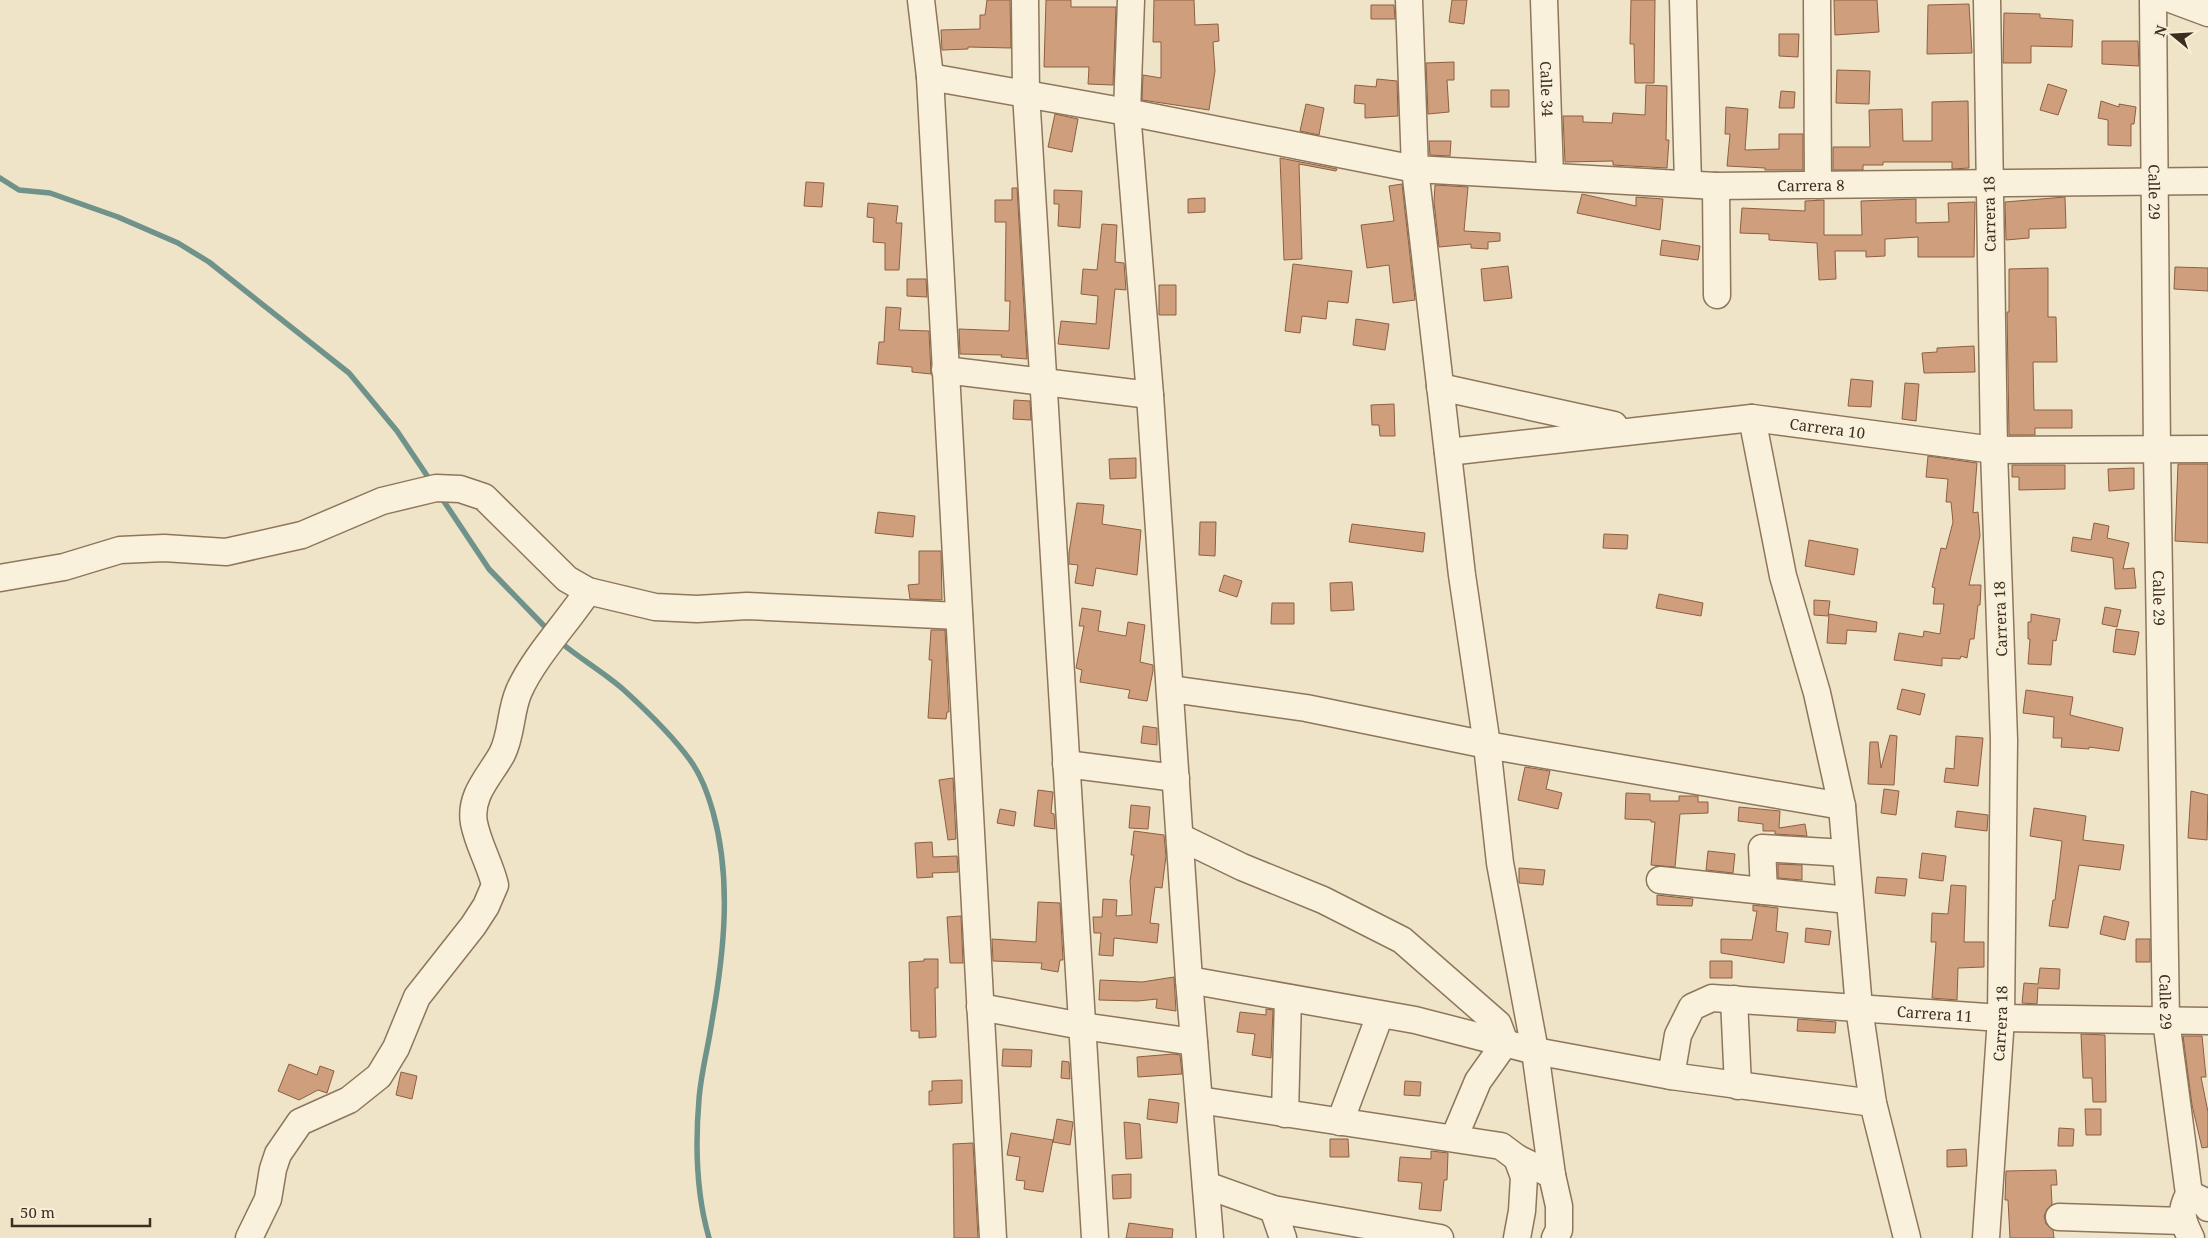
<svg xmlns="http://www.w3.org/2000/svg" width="2208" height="1238" viewBox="0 0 2208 1238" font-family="'Noto Serif',serif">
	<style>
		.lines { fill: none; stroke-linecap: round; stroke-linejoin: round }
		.stream { stroke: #6f938a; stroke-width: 5.5 }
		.building { fill: #cf9f7d; stroke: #8d5f41 }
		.minor-casing { stroke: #8d765c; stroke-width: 29 }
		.minor { stroke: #faf1dc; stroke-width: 26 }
		.labels { text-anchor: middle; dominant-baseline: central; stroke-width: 4; stroke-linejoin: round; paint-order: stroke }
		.street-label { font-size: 15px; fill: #3d2e20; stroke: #f7eed8 }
	</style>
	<rect width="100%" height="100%" fill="#f0e4c8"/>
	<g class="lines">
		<path class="stream" d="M0,178L19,190L50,193L118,217L178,243L209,262L349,373L397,431L432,483
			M441,497L489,569L549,631
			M559,641C580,659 605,673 625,691C648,712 672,735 690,760C701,775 708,794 713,812C732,880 724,953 712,1021C708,1048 701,1073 699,1099C695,1146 696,1193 709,1238"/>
	</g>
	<path class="building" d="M987,0H1010L1011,48L968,47V49L942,50L941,30L980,29V15H985Z
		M1046,0H1071V7H1116L1113,85L1088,84L1089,67H1044Z
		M1154,0H1194L1195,25L1218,24L1219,41L1213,42L1215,71L1209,110L1142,100L1143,75L1161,78V42H1153Z
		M1452,0H1467L1464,24L1449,22Z
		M1631,0H1655L1654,83H1635L1634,44H1630Z
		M1834,0H1877L1879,32L1835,35Z
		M1969,4L1972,53L1927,54L1928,5Z
		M1371,5H1394L1395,19H1371Z
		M2004,13L2040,14V18L2073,20L2072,47L2031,46V63H2003Z
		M1779,34H1799L1798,57L1779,56Z
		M2102,41H2138L2139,66L2102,64Z
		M1454,62V80H1447L1449,112L1428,114L1426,63Z
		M1837,70L1870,71L1869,104L1836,103Z
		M1377,79L1397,81L1398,116L1365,118V104L1354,103L1355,85L1376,87Z
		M2048,84L2067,90L2058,115L2040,110Z
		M1646,85L1667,86L1666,140H1669L1667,168L1613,165V161L1565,162L1563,116H1583V122L1612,123L1613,113L1645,115Z
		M1491,90H1509V107H1491Z
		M1781,91L1795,92L1794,108H1779Z
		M1968,101L1969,168L1952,169V162H1883V165H1863V170H1833V147H1870L1869,110L1902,109L1903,141H1932V102Z
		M2101,101L2119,107V104L2136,107L2134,124H2131V146L2108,145V120L2098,118Z
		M1306,104L1324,108L1319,135L1300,131Z
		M1726,107L1748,109L1745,150L1779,149V134H1803V170H1765V168L1727,166L1730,134H1725Z
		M1055,114L1078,119L1072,152L1048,147Z
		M1429,141H1451L1450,156L1430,155Z
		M1280,158L1337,169L1336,171L1299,164L1302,259L1284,260Z
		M806,182L824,183L822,207L804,206Z
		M1402,184L1415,300L1393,303L1389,265L1367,268L1361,225L1394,221L1389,186Z
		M1435,185L1468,187L1464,231L1500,233V241L1488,242V249L1471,248V244L1439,247L1434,202Z
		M1012,188H1017L1027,359L1001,357L1002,355L960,354L959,329L1009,331L1010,301H1005L1006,222H995V200H1012Z
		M1054,190L1082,191L1080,228L1058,226L1059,204H1054Z
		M1582,194L1636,206V197L1663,199L1660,230L1577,213Z
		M2065,197L2066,228L2029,229V238L2006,240L2005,202Z
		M1205,198V212L1188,213V199Z
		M1916,199V223L1949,222L1948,203L1975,202L1974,257H1918V237L1885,239V256L1866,257V251H1835L1836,279L1819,280L1817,243L1769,240V234L1740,233L1742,208L1805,211V201L1824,200V235H1862L1861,201Z
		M868,203L898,206L896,223H902L899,270H885V243L873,242L874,218L867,217Z
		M1102,224L1117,225L1115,262L1124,263L1126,290L1115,289L1109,349L1058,344L1061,321L1096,324L1098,296L1081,294L1083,269L1097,270Z
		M1662,240L1700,246L1698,260L1660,255Z
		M1293,264L1352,271L1348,303L1328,301L1326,319L1302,316L1300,333L1285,331Z
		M1508,266L1512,298L1484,301L1481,269Z
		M2175,267L2208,268V291L2174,289Z
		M2048,268V317H2056L2057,362H2033L2034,410H2072V428H2035V435H2009L2007,312H2009V269Z
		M907,279H926L927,297L907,296Z
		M1159,285H1176V315H1159Z
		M886,307L901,308L899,330L929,331L931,374L912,372V367L877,364L879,342H884Z
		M1356,319L1389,324L1385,350L1353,345Z
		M1974,346L1975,372L1924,373L1922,353L1937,352V348Z
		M1851,379L1873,381L1871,407L1848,406Z
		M1905,383L1919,384L1916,421L1902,419Z
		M1014,400L1030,401L1031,420L1013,419Z
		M1394,404L1395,436H1380L1379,425H1372L1371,405Z
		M1928,456L1977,463L1973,513L1978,512L1980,536L1969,585H1981L1980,605H1978L1974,639H1970L1967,658L1961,656L1960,659L1942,658V666L1894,660L1899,633L1923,637L1924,631L1940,634L1944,604H1933L1935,588L1932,587L1941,548L1946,549L1953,522L1951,502H1946L1948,479L1926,477Z
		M1136,458V478L1110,479L1109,459Z
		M2178,464H2208V543L2175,541Z
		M2012,465H2065V489L2019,490V477H2012Z
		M2134,468V489L2109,491L2108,469Z
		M1077,503L1104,505L1102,524L1141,530L1137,575L1096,568L1093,586L1075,583L1078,565L1069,564V553Z
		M878,512L915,516L913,537L875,533Z
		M1200,522H1216L1215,556L1199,555Z
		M2094,523L2109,526L2107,538L2129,543L2123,569L2134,568L2136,588L2115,589L2113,558L2071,551L2073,537L2091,540Z
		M1352,524L1425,533L1423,552L1349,542Z
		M1604,534L1628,535L1627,549L1603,548Z
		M1809,540L1858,549L1854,575L1805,566Z
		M919,551H941L942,600L910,599L908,585L919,584Z
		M1224,575L1242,581L1237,597L1219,591Z
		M1352,582L1354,610L1331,611L1330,583Z
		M1659,594L1703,603L1701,616L1656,608Z
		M1814,600L1830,601L1828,616L1814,615Z
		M1272,603H1294V624H1271Z
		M2105,607L2121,610L2117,627L2102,624Z
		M1082,608L1101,611L1098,631L1126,636L1128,622L1145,625L1140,662L1153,665V671L1147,701L1128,698L1130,690L1080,682L1082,670L1076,668L1084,626H1079Z
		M1829,614L1877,622L1876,632L1847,630L1846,644L1827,643Z
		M2031,614L2060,619L2056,641L2053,640L2051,665L2028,664L2030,639H2028V622H2031Z
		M2116,629L2139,632L2135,655L2113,652Z
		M931,630H945L949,712H947L946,719L928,718L932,660H929Z
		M1902,689L1925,694L1920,715L1897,709Z
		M2026,690L2073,697L2070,715L2123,728L2119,751L2089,747V749L2061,747L2062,738H2053L2054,717L2023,713Z
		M1143,726L1157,728V745L1141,743Z
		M1890,735L1897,736L1894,785L1868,784L1870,742H1878L1881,768Z
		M1956,736L1983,738L1978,786L1944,782L1946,768L1954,769Z
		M1525,767L1550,771L1546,789L1562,793L1558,809L1518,800Z
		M953,778L956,839L948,840L939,780Z
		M1884,789L1899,791L1896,815L1881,813Z
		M1038,790L1053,792L1051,813L1054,814L1055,829L1034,826Z
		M2191,791L2208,795L2207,840L2188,838Z
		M1626,793L1650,794V801H1679V796H1698V802H1708V813L1680,814L1675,867L1651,865L1655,822H1651V820L1625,819Z
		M1131,805L1150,807L1148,829L1129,828Z
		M1739,807L1780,811L1779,828L1805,824L1807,836L1775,834V831H1763V824L1738,821Z
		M2034,808L2086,816L2083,840L2124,845L2120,870L2079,865L2068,928L2049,926L2053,900H2055L2062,841L2030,836Z
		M1000,809L1016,812L1014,826L997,823Z
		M1957,811L1988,815L1987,831L1955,827Z
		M1134,831L1164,835L1166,856L1162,888L1155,887L1150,923L1159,924L1157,943L1114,938L1113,956L1099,955L1101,933H1094L1093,917H1102L1103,899L1117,900L1116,916L1132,915L1130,881L1134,855H1131Z
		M932,842L933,857L957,856L958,872L932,873L933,877L917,878L915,843Z
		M1708,851L1735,854L1733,873L1706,870Z
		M1922,853L1946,856L1943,881L1919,878Z
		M1778,864L1802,865V880L1778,878Z
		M1519,868L1545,870L1543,885L1519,883Z
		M1877,877L1907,879L1905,896L1875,893Z
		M1951,885L1966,886L1964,942H1984V967L1958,968L1957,1000L1932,998L1936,942H1931L1932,913L1948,914Z
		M1657,895L1693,899L1692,906L1657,905Z
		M1038,902L1060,903L1063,960H1060L1058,972L1041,969L1042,963L993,961L992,939L1036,942Z
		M1753,905L1778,908L1776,931L1788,933L1784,963L1721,953V939L1752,940L1757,911H1753Z
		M961,916L963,963H950L947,917Z
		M2104,916L2129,922L2125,940L2100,934Z
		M1806,928L1831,931L1829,945L1805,942Z
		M2136,939H2150V962H2136Z
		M924,959H938V988H935L936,1037L919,1038V1031H911L909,962L924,961Z
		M1710,961H1732V978H1710Z
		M2040,968L2060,969L2059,989L2038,988L2037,1004L2022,1003L2024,983L2038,984Z
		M1174,977L1176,1011L1156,1008L1157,999L1138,1001L1099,1000L1100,980L1142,982Z
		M1266,1009L1273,1010L1271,1058L1252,1055L1255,1034L1237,1032L1240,1012L1266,1015Z
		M1798,1019L1836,1022L1835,1033L1797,1031Z
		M2081,1034L2105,1035L2106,1102H2093L2092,1078H2083Z
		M2183,1036H2202L2206,1077H2201L2208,1112V1147L2202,1148L2192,1105Z
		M1003,1049L1032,1050L1031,1067L1002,1066Z
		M1173,1054L1180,1055L1182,1074L1138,1077L1137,1057Z
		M1062,1061L1069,1062L1070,1079L1061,1078Z
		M289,1064L317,1075L320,1066L334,1071L327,1093L318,1090L299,1100L278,1091Z
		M401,1072L417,1076L412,1099L396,1095Z
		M962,1080V1103L929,1105V1091H932V1081Z
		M1405,1081L1421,1082L1420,1096L1404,1095Z
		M1149,1099L1179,1103L1177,1123L1147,1119Z
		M2085,1109H2101V1135H2086Z
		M1057,1119L1073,1122L1070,1145L1053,1142Z
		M1124,1122L1140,1124L1142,1158L1126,1159Z
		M2059,1128L2074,1129L2073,1146H2058Z
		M1011,1133L1053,1140L1043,1192L1024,1189L1025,1181L1016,1180L1020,1157L1007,1155Z
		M1330,1139H1348L1349,1157H1330Z
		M973,1143L978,1238H954L953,1144Z
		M1966,1149L1967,1166L1947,1167V1150Z
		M1431,1151L1448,1153L1447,1180H1444L1441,1211L1419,1209L1422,1183L1398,1181L1400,1157L1431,1159Z
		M2056,1170L2057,1185H2051L2052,1204L2047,1209L2044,1216L2046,1224L2053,1230L2054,1238H2010L2008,1200H2005L2006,1171Z
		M1131,1174V1198L1113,1199L1112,1175Z
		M1129,1223L1173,1229L1172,1238H1126Z"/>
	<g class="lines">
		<g class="minor-casing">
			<g id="minor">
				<path d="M921,0L930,77L993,1238"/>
				<path d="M1025,0L1026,93L1095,1238"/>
				<path d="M1131,0L1127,112L1150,395L1189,980L1210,1238"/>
				<path d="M1409,0L1415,169L1462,575L1487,745L1500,863L1535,1051L1552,1175L1559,1206V1230L1555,1238"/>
				<path id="s1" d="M1544,0L1550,176"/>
				<path d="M1683,0L1688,184"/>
				<path d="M1817,0L1818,185"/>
				<path id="s2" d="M2153,0L2157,450L2166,1020L2189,1194C2179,1213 2182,1220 2191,1238"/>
				<path d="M2173,0L2208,13"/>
				<path id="s3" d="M930,77L1127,112L1415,169L1716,186L2208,181"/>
				<path d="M1716,186L1717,295"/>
				<path d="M945,370L1150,395"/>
				<path d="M1440,387L1614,425"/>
				<path d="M1752,418L1783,576L1817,693L1842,806L1859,1008L1873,1103L1907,1238"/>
				<path id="s4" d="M1448,452L1752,418L1994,450L2208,449"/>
				<path d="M0,578L64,567L120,550L164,548L226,552L302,535L382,501L436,488L460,489L484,497L567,579L588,591L655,607L697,609L747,606L959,616"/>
				<path d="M1171,689L1306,708L1487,745L1842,806"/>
				<path d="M1066,764L1176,778"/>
				<path d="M1180,837L1242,867L1323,900L1402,940L1498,1024L1505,1043L1478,1081L1454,1138"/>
				<path d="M1660,880L1848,900"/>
				<path d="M1764,891L1762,848L1845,853"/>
				<path d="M1189,980L1415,1020L1535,1051L1671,1076L1873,1103"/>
				<path d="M1734,999L1738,1086"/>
				<path d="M980,1007L1082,1026L1194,1042"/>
				<path id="s5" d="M1671,1076L1678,1035L1692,1007L1712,998L2001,1018L2208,1021"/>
				<path d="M1199,1100L1501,1146L1517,1158L1552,1175"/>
				<path d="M1285,1114L1288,998"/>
				<path d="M1340,1122L1380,1015"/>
				<path d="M1206,1185L1273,1209L1440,1238"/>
				<path d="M2189,1194L2202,1200L2208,1208"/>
				<path d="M1273,1209L1283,1238"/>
				<path d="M2059,1217L2182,1221"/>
				<path d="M249,1238L268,1199L273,1169L278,1154L300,1122L349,1100L379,1076L396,1048L417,997L473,926L486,906L495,885C490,864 478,844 474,823C469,795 490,776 502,754C512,735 510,711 519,691C534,657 567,623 588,591"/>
				<path d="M1517,1238L1522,1211L1524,1177L1517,1158"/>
				<path id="s6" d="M1986,1238L2001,1018L2004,740L1994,450L1987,0"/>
			</g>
		</g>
		<use href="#minor" class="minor"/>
	</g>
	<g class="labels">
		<g class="street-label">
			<text stroke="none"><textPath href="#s1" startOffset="89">Calle 34</textPath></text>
			<text stroke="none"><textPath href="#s3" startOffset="890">Carrera 8</textPath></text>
			<text stroke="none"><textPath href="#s2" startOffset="192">Calle 29</textPath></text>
			<text transform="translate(1989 214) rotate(-91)">Carrera 18</text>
			<text stroke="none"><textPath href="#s4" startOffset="382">Carrera 10</textPath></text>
			<text stroke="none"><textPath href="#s2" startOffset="598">Calle 29</textPath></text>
			<text transform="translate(2000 619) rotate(-92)">Carrera 18</text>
			<text stroke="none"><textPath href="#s2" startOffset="1002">Calle 29</textPath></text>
			<text stroke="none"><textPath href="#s5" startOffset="318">Carrera 11</textPath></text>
			<text stroke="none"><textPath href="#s6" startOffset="215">Carrera 18</textPath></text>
		</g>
	</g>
	<g transform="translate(2173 35) rotate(288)" stroke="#f7eed8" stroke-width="4" paint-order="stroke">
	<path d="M0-4L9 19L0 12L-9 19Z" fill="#3d2e20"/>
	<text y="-8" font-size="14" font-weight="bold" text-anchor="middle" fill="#3d2e20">N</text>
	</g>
	<path d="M12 1218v8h138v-8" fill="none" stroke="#3d2e20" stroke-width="2.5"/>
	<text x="20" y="1218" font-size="15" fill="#3d2e20" stroke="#f7eed8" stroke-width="4" paint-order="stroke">50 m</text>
</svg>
